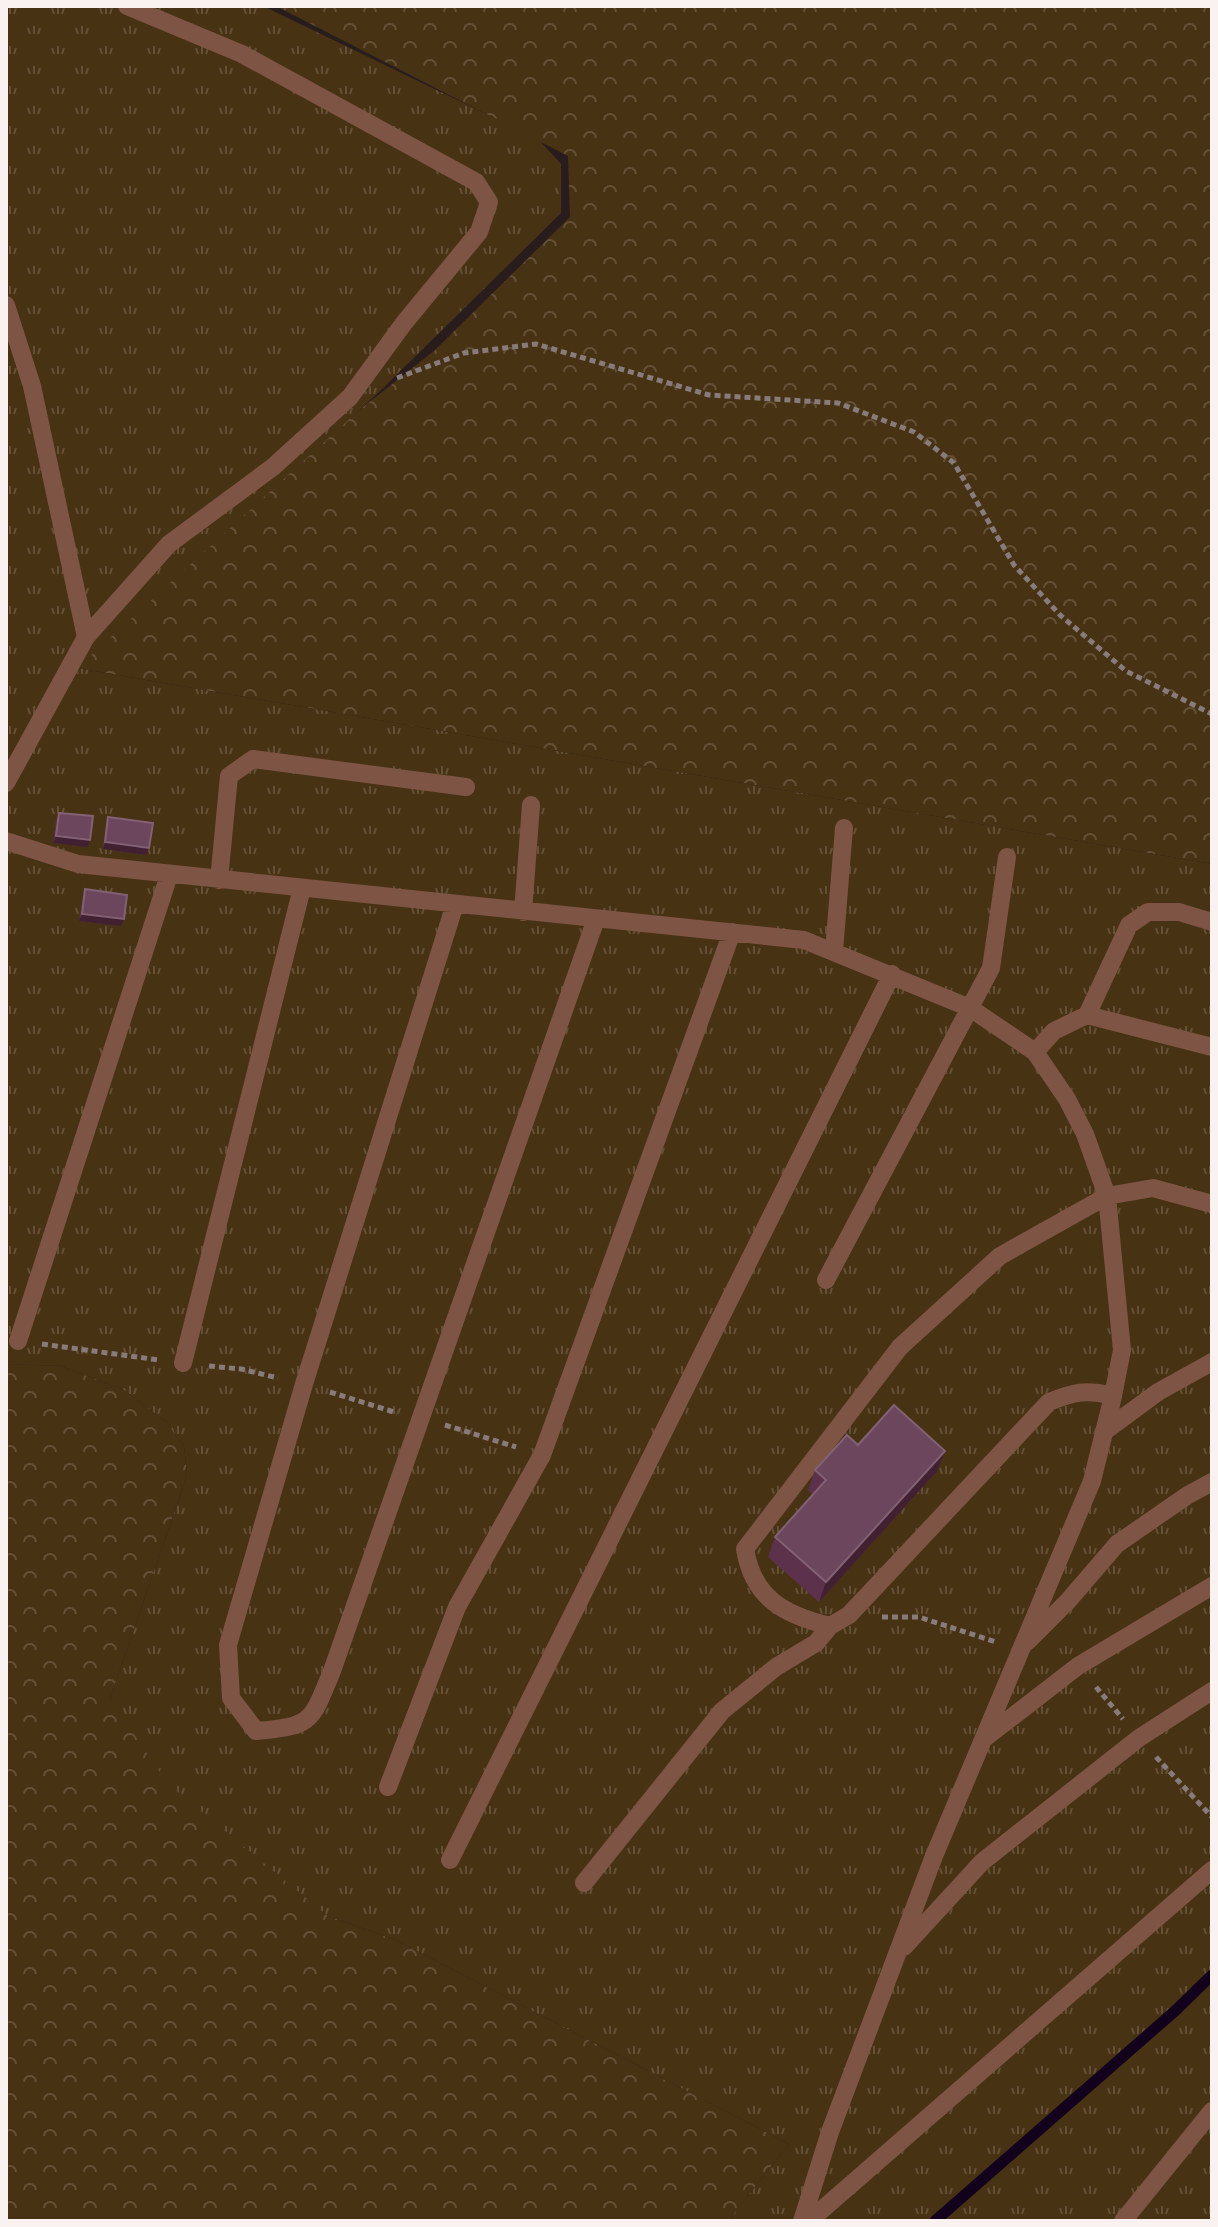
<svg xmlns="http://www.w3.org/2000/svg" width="1218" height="2227" viewBox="0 0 1218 2227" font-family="Cabin,sans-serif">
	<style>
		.forest { fill: url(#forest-crowns) }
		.park { fill: url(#park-tufts) }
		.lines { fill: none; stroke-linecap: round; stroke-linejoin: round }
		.stream { stroke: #12001c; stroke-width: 11 }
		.path { stroke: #877b7c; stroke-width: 5; stroke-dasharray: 6 4; stroke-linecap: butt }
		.lane { stroke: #7e5444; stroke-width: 18 }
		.wall { fill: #5b314b }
		.shaded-wall { fill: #402031 }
		.building { fill: #6c465d; stroke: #826174; stroke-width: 2 }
	</style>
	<defs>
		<pattern id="forest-crowns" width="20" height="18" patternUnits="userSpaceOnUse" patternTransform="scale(2)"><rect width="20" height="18" fill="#483214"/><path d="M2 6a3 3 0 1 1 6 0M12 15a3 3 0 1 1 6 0" fill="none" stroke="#635037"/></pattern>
		<pattern id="park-tufts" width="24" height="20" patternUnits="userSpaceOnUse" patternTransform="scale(2)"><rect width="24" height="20" fill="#483214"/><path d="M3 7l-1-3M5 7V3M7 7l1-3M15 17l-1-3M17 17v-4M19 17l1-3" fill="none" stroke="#635037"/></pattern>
	</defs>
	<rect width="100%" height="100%" fill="#291c1d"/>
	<path class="forest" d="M276,6H1212V864L77,668L315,445L434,351L570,217L568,156Z
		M6,1364L61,1366L124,1390L165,1421L184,1446L187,1475L110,1699L328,1916L396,1940L789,2144L728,2221H6Z"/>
	<path class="park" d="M6,6H263L538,139L561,164V213L378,393L77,668L1212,864V2221H728L789,2144L396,1940L328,1916L168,1784L110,1699L187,1475L184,1446L165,1421L124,1390L61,1366L6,1364Z"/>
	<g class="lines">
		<path class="stream" d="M935,2221L1175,2011L1212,1975"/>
		<path class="path" d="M397,378L464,353L536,344L709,395L838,403L914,432L954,463L1014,565L1060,615L1126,671L1212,714
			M42,1344L159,1360
			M209,1366L241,1369L278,1378
			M330,1392L397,1413
			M445,1425L516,1447
			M882,1617H919L996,1642
			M1096,1687L1123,1719
			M1156,1757L1212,1817"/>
		<path class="lane" d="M6,305L32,386L86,637
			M6,783L86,637L169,544L273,467L350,397L404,323L479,232L489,202L476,182L242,54L127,6
			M6,841L78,864L804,940L970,1008L1035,1052L1067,1099L1085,1134L1107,1196L1122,1350L1113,1396L1092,1481L934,1856L830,2132L802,2221
			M219,880L229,776L253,759L466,787
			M455,904L304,1384L228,1645L231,1698L256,1731C313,1726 311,1722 332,1671L596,919
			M523,912L531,805
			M834,951L844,828
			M1087,1015L1129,925L1148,912H1179L1212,922
			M1035,1052L1054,1031L1087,1015L1212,1047
			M826,1280L991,968L1007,857
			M18,1341L169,875
			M183,1363L302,888
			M1113,1396C1086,1389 1074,1392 1049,1402L849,1615L830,1626C784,1615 753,1598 745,1549L900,1347L1000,1256L1107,1196L1153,1188L1212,1204
			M1105,1431L1158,1392L1212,1362
			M1027,1642L1068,1601L1117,1544L1188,1495L1212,1482
			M985,1738L1078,1666L1212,1586
			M388,1787L457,1607L542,1455L732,932
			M450,1860L892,974
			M584,1883L722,1711L776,1667L816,1643L830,1626
			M904,1947L982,1862L1139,1738L1212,1691
			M809,2221L1212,1870
			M1123,2221L1212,2111"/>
	</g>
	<path class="wall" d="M59,813L90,840L88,847L53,843L56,820Z
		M108,817L149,848L146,855L103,849L106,824Z
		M85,889L121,926L79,921L83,896Z
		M858,1445L937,1471L819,1602L768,1557L775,1537L813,1495L808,1490L815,1470Z"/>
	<path class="shaded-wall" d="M56,836L90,840L88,847L53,843Z
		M105,842L149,848L146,855L103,849Z
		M82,914L124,919L121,926L79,921Z
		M945,1451L937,1471L819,1602L826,1582Z"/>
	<path class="building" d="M59,813L93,816L90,840L56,836Z
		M108,817L153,823L149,848L105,842Z
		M85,889L127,895L124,919L82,914Z
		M894,1405L945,1451L826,1582L775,1537L826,1480L815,1470L847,1435L858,1445Z"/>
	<rect width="1218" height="2227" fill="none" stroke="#faf1f1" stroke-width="16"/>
</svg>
